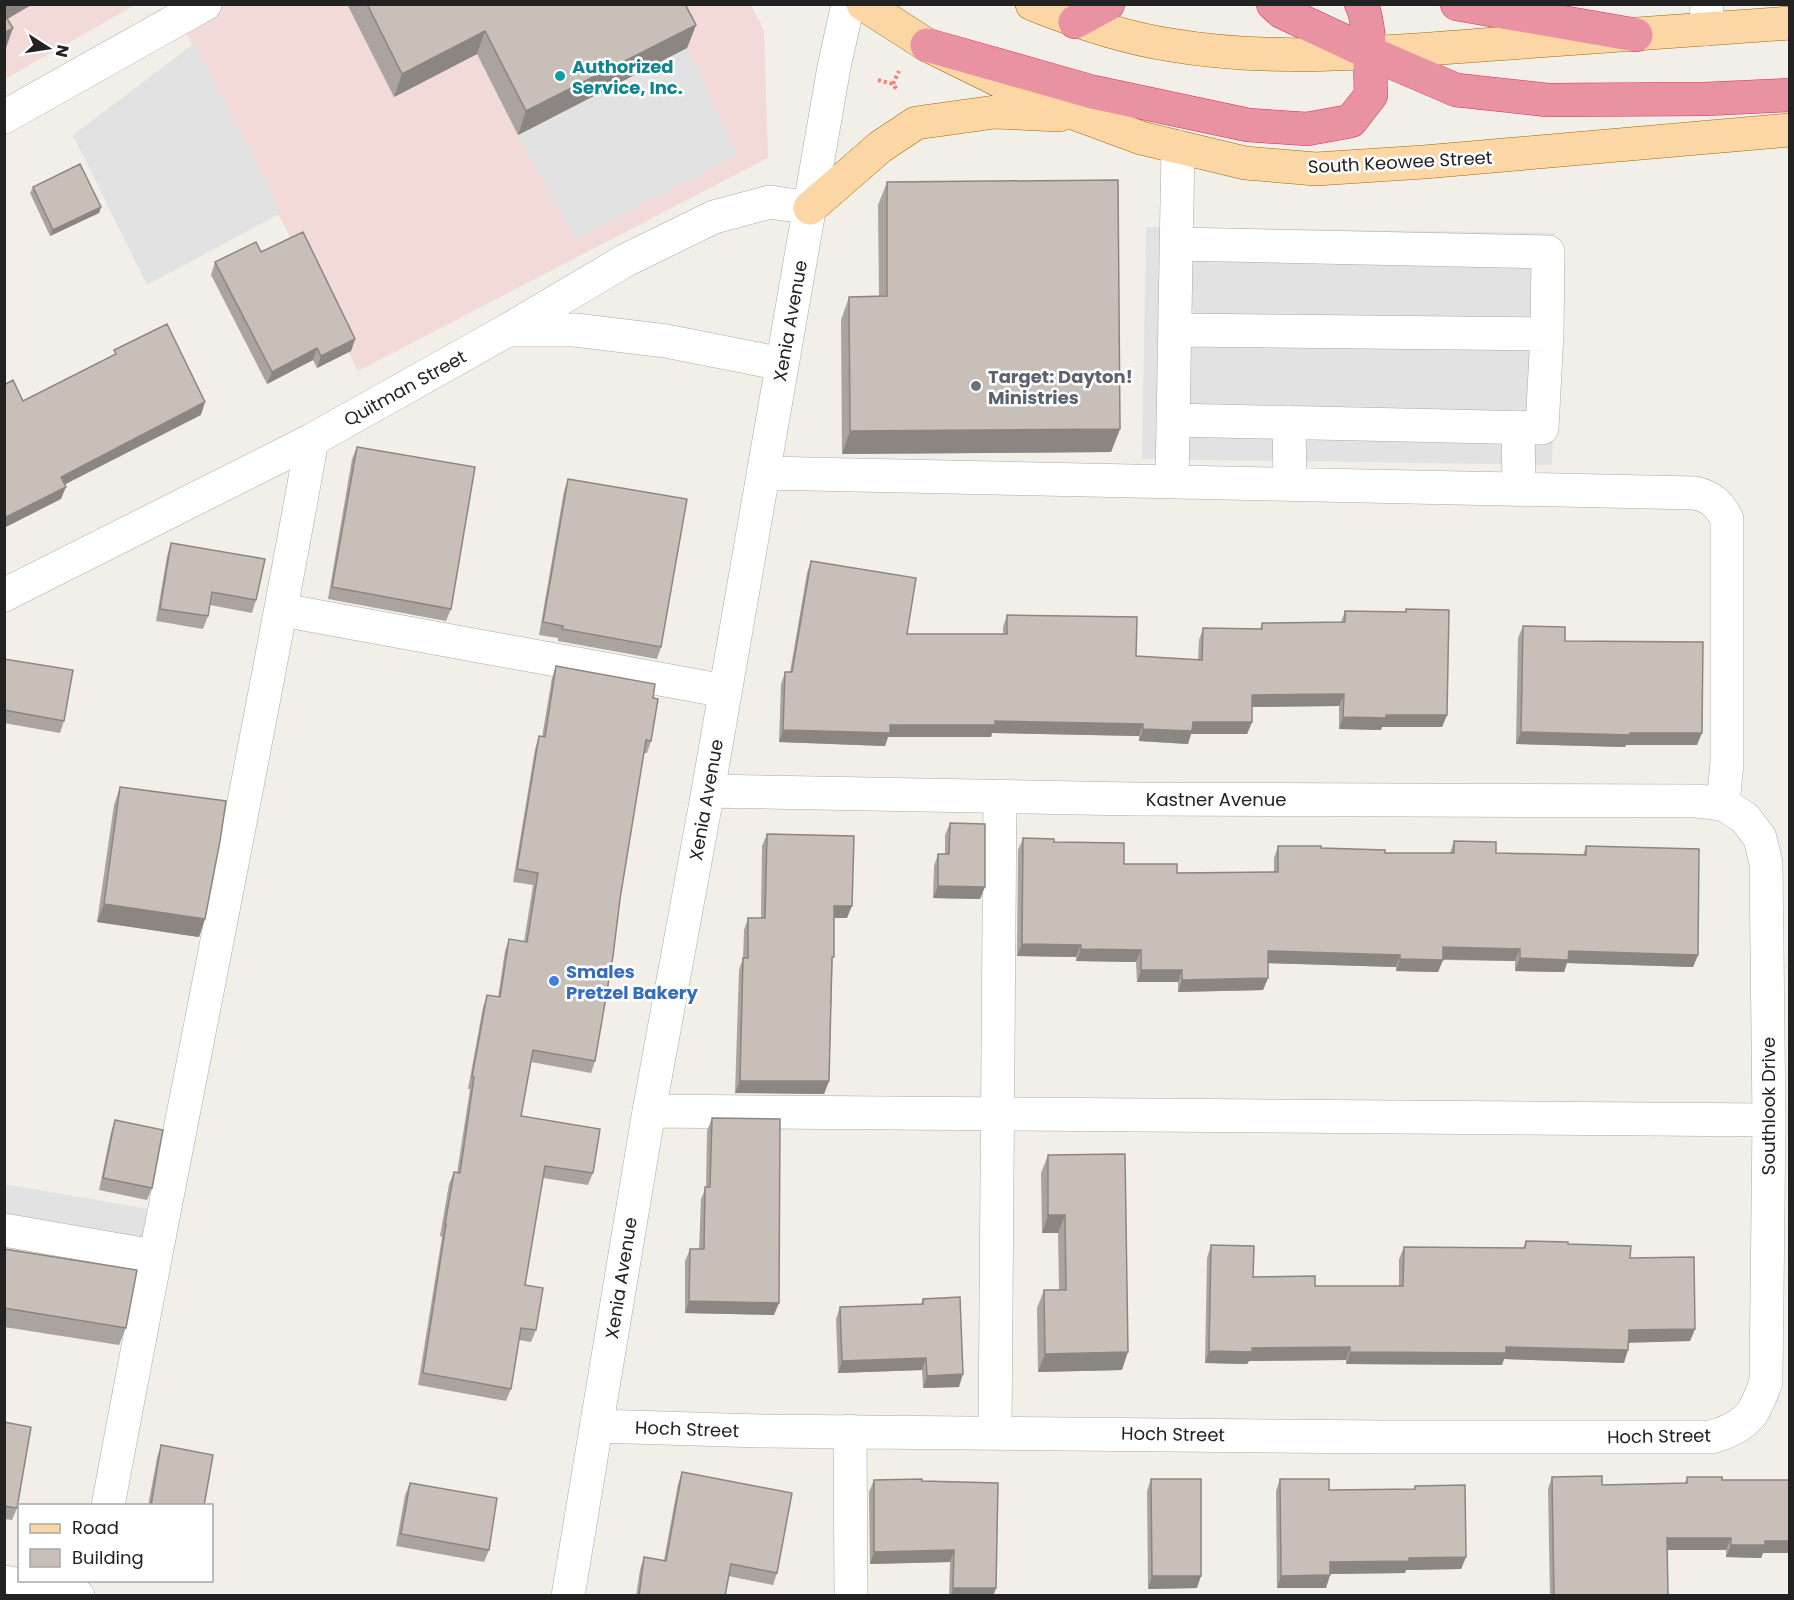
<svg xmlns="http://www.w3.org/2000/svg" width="1794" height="1600" viewBox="0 0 1794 1600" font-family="Poppins,sans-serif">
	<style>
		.commercial { fill: #f2dad9 }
		.parking { fill: #e2e2e2 }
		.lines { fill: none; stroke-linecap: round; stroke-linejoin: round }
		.minor-casing { stroke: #a9a9a9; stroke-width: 34 }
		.major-casing { stroke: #a06b00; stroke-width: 34 }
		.highway-casing { stroke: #dc2a67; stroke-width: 34 }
		.path { stroke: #fa8072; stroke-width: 4; stroke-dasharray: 3 3; stroke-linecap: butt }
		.minor { stroke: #fff; stroke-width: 33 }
		.major { stroke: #fcd6a4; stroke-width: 33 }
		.highway { stroke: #e892a2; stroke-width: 33 }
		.wall { fill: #aba49e }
		.shaded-wall { fill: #8b8681 }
		.building { fill: #c7bfb8; stroke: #8b8681; stroke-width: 1.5 }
		.culture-dot { fill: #0f9aa8; stroke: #fff; stroke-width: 2 }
		.worship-dot { fill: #6b7280; stroke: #fff; stroke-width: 2 }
		.shop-dot { fill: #3f7fe0; stroke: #fff; stroke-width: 2 }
		.labels { text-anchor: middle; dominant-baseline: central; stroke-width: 5; stroke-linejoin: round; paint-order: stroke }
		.culture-label { font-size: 18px; font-weight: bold; fill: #0d838f; stroke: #fff; text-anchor: start }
		.street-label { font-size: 18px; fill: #222; stroke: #fff }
		.worship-label { font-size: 18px; font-weight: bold; fill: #5b616d; stroke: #fff; text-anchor: start }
		.shop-label { font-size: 18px; font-weight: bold; fill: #366cbe; stroke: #fff; text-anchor: start }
	</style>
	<rect width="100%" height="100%" fill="#f2efe9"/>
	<path class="commercial" d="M5,5H135L5,79Z
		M172,5H751L764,30L768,158L358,371Z"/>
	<path class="parking" d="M195,43L281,213L147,285L73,135Z
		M687,48L738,155L575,239L518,135Z
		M1146,227L1555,233L1552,465L1142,459Z
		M4,1184L154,1210L141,1282L5,1259Z"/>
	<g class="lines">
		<g class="minor-casing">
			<path id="minor" d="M1706,29L1707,4
				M4,117L205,4
				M509,330H575L666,341L782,364
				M1175,330L1547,334
				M1173,420L1542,428L1547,334L1548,252L1177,244
				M1289,422L1290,484
				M1518,427L1519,489
				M763,473L1695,493C1712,497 1719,504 1727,519V762L1723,804
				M1172,482L1178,147
				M4,595L312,440L508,330L626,260L714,217L770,202L810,208
				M282,610L725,691
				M649,1111L1769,1120
				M4,1230L154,1256
				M597,1426L760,1431L1386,1437H1711C1726,1433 1743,1425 1752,1413C1758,1404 1762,1392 1766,1382L1769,1120L1766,863L1760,838L1745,818L1723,804L1697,801L1132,799L708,791
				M850,1431L851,1596
				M995,1433L1000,796
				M108,1506C174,1150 248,796 312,440
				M4,1582L78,1596
				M568,1596L649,1111L708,791L834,67L848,4"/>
		</g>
		<g class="major-casing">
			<path id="major" d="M863,4L927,45L1041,101L1141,138L1245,163L1316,169L1424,162L1790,130
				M1032,4C1077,22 1123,38 1171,45C1276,63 1390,52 1496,44C1594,37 1692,30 1790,23
				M810,208L880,147L916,123L995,112L1059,115"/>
		</g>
		<g class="highway-casing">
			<path id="highway" d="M1273,4L1282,12L1370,53L1456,90L1547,100L1705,99L1790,95
				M1457,4L1636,35
				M1075,22L1108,4
				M927,45L1093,92L1248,125L1307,129L1351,121L1371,95C1370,74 1371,21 1361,4"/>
		</g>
		<path class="path" d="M878,80L893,84L897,90
			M893,84L899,71"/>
		<use href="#minor" class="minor"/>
		<use href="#major" class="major"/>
		<use href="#highway" class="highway"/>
	</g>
	<path class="wall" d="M347,4H685L696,25L687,48L518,135L477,54L394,97Z
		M887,182L1120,429L1111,452L842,454L841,320L849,297H879L878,205Z
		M33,187L101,207L99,213L50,236L30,193Z
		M261,252L355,339L351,351L317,368L313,360L267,384L211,275L215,262Z
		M357,447L451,609L446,621L328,599L352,459Z
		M568,479L661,647L657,659L558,641V638L539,635L564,491Z
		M171,543L256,600L252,613L210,605L208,616L203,629L156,621L167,556Z
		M811,561L907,634H1003V627L1007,615L1136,656L1198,660L1199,640L1203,628L1260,629L1262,623L1341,622L1345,611L1405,612L1406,609L1447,715L1442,727H1382L1381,730L1339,729V706L1252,707V722L1247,734H1191L1188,744L1139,741V736L992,733L991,737H888L885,746L779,742L781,684L785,672H790L807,573Z
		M1523,626L1565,641L1697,745H1626L1625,747L1516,744L1518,638Z
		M4,659L64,721L60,733L4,723Z
		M556,666L653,698L651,741L647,753H644L620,899L595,1061L591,1073L531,1062L521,1116L593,1173L588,1185L543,1178L525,1285L536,1330L531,1342L519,1340L511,1389L506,1401L418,1385L442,1237L440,1236L449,1184L454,1172L457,1173L470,1089H468L483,1007L487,995L498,997L505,951L509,939L524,942L533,885L513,882L535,749L539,736L542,737L552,678Z
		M120,787L205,919L199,937L97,922L114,805Z
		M950,823L980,899L933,898L934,866L938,854H945V835Z
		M767,834L847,918H834L829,1081L824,1094L735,1093L739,970L743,958L744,930L748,918H761L762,846Z
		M1023,838L1124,864L1177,873L1274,872V858L1278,846L1385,853H1450L1454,841L1496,853L1583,855L1586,846L1698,955L1693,967L1567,963L1564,972L1515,971V961L1443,960L1438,972L1396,971V967L1268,963V978L1263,990L1178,992V982H1137L1136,962L1076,961V957L1017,956L1018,850Z
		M712,1118L774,1315L685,1313V1261L690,1249H699L701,1199L706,1187L707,1131Z
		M115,1120L152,1188L147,1200L99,1190L111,1132Z
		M1048,1155L1122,1370L1038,1372L1037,1308L1044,1290H1059L1058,1233H1042L1041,1173Z
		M1526,1241L1568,1244L1630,1258L1695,1329L1690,1341L1628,1342L1624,1363L1504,1359L1502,1365L1346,1364V1360L1249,1361L1247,1364L1205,1363L1207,1258L1211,1245L1253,1277L1315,1286H1399V1259L1404,1247L1523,1248Z
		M4,1249L126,1328L119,1345L4,1327Z
		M923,1299L959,1387L923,1388L922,1370L838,1373L836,1319L840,1307L921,1304Z
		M4,1422L17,1508L12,1520L4,1519Z
		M161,1445L204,1506H148L157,1458Z
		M682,1472L777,1573L773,1585L728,1576L725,1596H636L640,1570L644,1557L664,1560L678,1484Z
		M1552,1477L1602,1485L1685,1483L1687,1477L1722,1480H1790V1553H1763L1761,1558L1726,1557V1550H1667L1668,1596H1550L1548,1489Z
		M1151,1479L1197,1588L1148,1589L1147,1491Z
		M1280,1479L1329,1490L1414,1489L1415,1486L1466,1557L1461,1569L1406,1570L1405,1573L1330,1574L1326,1588H1277L1276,1491Z
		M874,1480L922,1481L996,1588L993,1596H949L950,1562L870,1564L869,1492Z
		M410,1483L489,1550L484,1562L396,1546L405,1495Z"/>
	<path class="shaded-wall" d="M7,4H33L4,21V6Z
		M696,25L687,48L518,135L526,111Z
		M13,28L6,48L4,49V33Z
		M485,31L477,54L394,97L402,74Z
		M101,207L99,213L50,236L53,230Z
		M355,339L351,351L317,368L321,356Z
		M317,348L313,360L267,384L272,372Z
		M205,402L201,415L56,489L61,477Z
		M1120,429L1111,452L842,454L850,431Z
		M66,487L61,499L4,528V518Z
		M1344,694L1339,706L1248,707L1252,695Z
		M1386,715H1447L1442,727H1382L1381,730L1339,729L1343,717Z
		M995,721L1143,724L1139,736L992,733L991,737H888L885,746L779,742L783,730Z
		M1193,722H1252L1247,734H1191L1188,744L1139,741L1143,729Z
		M1521,732L1630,733H1702L1697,745H1626L1625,747L1516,744Z
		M938,886L985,887L980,899L933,898Z
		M104,904L205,919L199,937L97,922Z
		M834,906H852L847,918H830Z
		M1022,944L1081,945L1076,957L1017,956Z
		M1443,947L1520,949L1515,961L1438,959Z
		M1081,949L1141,950L1136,962L1076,961Z
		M1268,951L1400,955L1396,967L1263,963Z
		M1569,951L1698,955L1693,967L1567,963L1564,972L1515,971L1520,958Z
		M1400,959L1443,960L1438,972L1396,971Z
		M1141,970H1182L1178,982H1137Z
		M1268,978L1263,990L1178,992L1182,980Z
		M740,1081H829L824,1094L735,1093Z
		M1048,1215H1065L1058,1233H1042Z
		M689,1301L779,1303L774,1315L685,1313Z
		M1695,1329L1690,1341L1624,1343L1629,1330Z
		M1350,1347L1346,1360L1249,1361L1247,1364L1205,1363L1209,1351L1252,1348Z
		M1506,1347L1628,1350L1624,1363L1504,1359L1502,1365L1346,1364L1350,1352Z
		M1128,1352L1122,1370L1038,1372L1045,1354Z
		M926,1358L922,1370L838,1373L842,1361Z
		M963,1374L959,1387L923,1388L927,1376Z
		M1667,1538H1731L1726,1550H1663Z
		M1765,1541H1790V1553H1763L1761,1558L1726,1557L1731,1545Z
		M954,1550L950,1562L870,1564L874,1552Z
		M1466,1557L1461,1569L1406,1570L1405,1573L1326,1574L1330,1562L1409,1558Z
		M1330,1575L1326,1588H1277L1281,1576Z
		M1152,1576H1201L1197,1588L1148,1589Z
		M953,1588H996L993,1596H951Z"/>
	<path class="building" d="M367,4H685L696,25L526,111L485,31L402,74Z
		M4,14L13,28L4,33Z
		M80,164L101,207L53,230L33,187Z
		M1118,180L1120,429L850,431L849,297L887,296V182Z
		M303,232L355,339L321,356L317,348L272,372L215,262L256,242L261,252Z
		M167,324L205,402L61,477L66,487L4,518V385L13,380L23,401L116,354L114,350Z
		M357,447L475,467L451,609L332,587Z
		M568,479L687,499L661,647L562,629L563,626L543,622Z
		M171,543L265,559L256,600L212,592L208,616L160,609Z
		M811,561L916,578L907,634H1007V615L1137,617L1136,656L1202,660L1203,628L1262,629V623L1345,622V611L1406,612V609L1449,610L1447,715H1386V718L1343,717L1344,694L1252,695V722H1193L1192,731L1143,729V724L995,721V725H890V733L783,730L785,672H792Z
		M1523,626L1565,627V641L1703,642L1702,733H1630V735L1521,732Z
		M4,659L73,670L64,721L4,710Z
		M556,666L655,684L653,698L658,699L651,741L646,740L620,899L613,956L595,1061L533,1050L521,1116L600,1129L593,1173L545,1166L525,1285L543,1288L536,1330L521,1328L511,1389L423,1373L446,1224H445L454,1172L460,1173L474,1077H472L487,995L500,997L509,939L527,942L538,873L517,869L539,736L545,737Z
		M120,787L226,801L220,841L205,919L104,904Z
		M950,823L985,824V887L938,886V854H949Z
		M767,834L854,836L852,906H834V957H832L829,1081H740L743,958H748V918H765Z
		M1023,838L1054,839V842L1124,843V864H1177V873L1278,872V846H1321V848L1385,850V853H1454V841L1496,842V853L1586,855V846L1699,849L1698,955L1569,951L1568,960L1520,958V949L1443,947V960L1400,959V955L1268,951V978L1182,980V970H1141V950L1081,949V945L1022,944Z
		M712,1118L780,1119L779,1303L689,1301L690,1249H704L705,1187H710Z
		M115,1120L163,1130L152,1188L103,1178Z
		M1125,1154L1128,1352L1045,1354L1044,1290H1066L1065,1215H1048V1155Z
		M1526,1241L1568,1242V1244L1631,1246L1630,1258L1694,1257L1695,1329L1629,1330L1628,1350L1506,1347V1353L1350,1352V1347L1252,1348V1352L1209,1351L1211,1245L1254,1246L1253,1277L1315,1276V1286H1403L1404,1247L1525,1248Z
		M4,1249L137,1270L126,1328L4,1308Z
		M960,1297L963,1374L927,1376L926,1358L842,1361L840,1307L923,1304V1299Z
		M4,1422L31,1427L17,1508L4,1506Z
		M161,1445L213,1455L204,1506H151Z
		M682,1472L792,1493L777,1573L731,1564L725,1596H639L644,1557L666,1561Z
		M1602,1476V1485L1687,1483V1477H1722V1480H1790V1541H1765V1545H1731V1538H1667L1668,1596H1554L1552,1477Z
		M922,1479V1481L998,1483L996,1588H953L954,1550L874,1552V1480Z
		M1151,1479H1201V1576H1152Z
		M1280,1479H1329V1490L1415,1489V1486L1465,1485L1466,1557L1409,1558V1561L1330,1562V1575L1281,1576Z
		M410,1483L497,1498L489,1550L401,1534Z"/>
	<circle class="culture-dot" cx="560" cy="76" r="6"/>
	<circle class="worship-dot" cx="976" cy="386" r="6"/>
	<circle class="shop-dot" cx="554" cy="981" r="6"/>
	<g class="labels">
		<g class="culture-label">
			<text x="572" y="66">Authorized<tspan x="572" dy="21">Service, Inc.</tspan></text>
		</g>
		<g class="street-label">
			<text transform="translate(1400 162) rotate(-3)">South Keowee Street</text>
			<text transform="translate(790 321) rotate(-80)">Xenia Avenue</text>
			<text transform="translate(405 388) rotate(-29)">Quitman Street</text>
			<text x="1216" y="799">Kastner Avenue</text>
			<text transform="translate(706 800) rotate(-80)">Xenia Avenue</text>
			<text transform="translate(1768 1106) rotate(-90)">Southlook Drive</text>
			<text transform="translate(621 1278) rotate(-81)">Xenia Avenue</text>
			<text transform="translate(687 1429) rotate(2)">Hoch Street</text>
			<text transform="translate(1173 1434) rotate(1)">Hoch Street</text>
			<text transform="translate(1659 1436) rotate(-1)">Hoch Street</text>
		</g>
		<g class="worship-label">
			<text x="988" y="376">Target: Dayton!<tspan x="988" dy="21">Ministries</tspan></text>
		</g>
		<g class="shop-label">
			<text x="566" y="971">Smales<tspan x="566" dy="21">Pretzel Bakery</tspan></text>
		</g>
	</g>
	<rect width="1794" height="1600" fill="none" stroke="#222222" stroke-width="12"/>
	<rect x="18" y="1504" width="195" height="78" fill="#ffffff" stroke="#a7a7a7" stroke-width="1.5"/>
	<rect x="30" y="1524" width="30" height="9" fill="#fcd6a4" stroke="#a7a7a7" stroke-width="1.5"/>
	<text x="72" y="1534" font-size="18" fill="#222222">Road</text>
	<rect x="30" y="1549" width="30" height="18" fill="#c7bfb8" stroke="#a7a7a7" stroke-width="1.5"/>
	<text x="72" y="1564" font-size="18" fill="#222222">Building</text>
	<g transform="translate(48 48) rotate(102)" stroke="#ffffff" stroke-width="4.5" paint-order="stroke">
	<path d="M0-4.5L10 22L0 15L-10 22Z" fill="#222222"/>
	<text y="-9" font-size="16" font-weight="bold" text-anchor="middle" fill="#222222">N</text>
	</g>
</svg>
